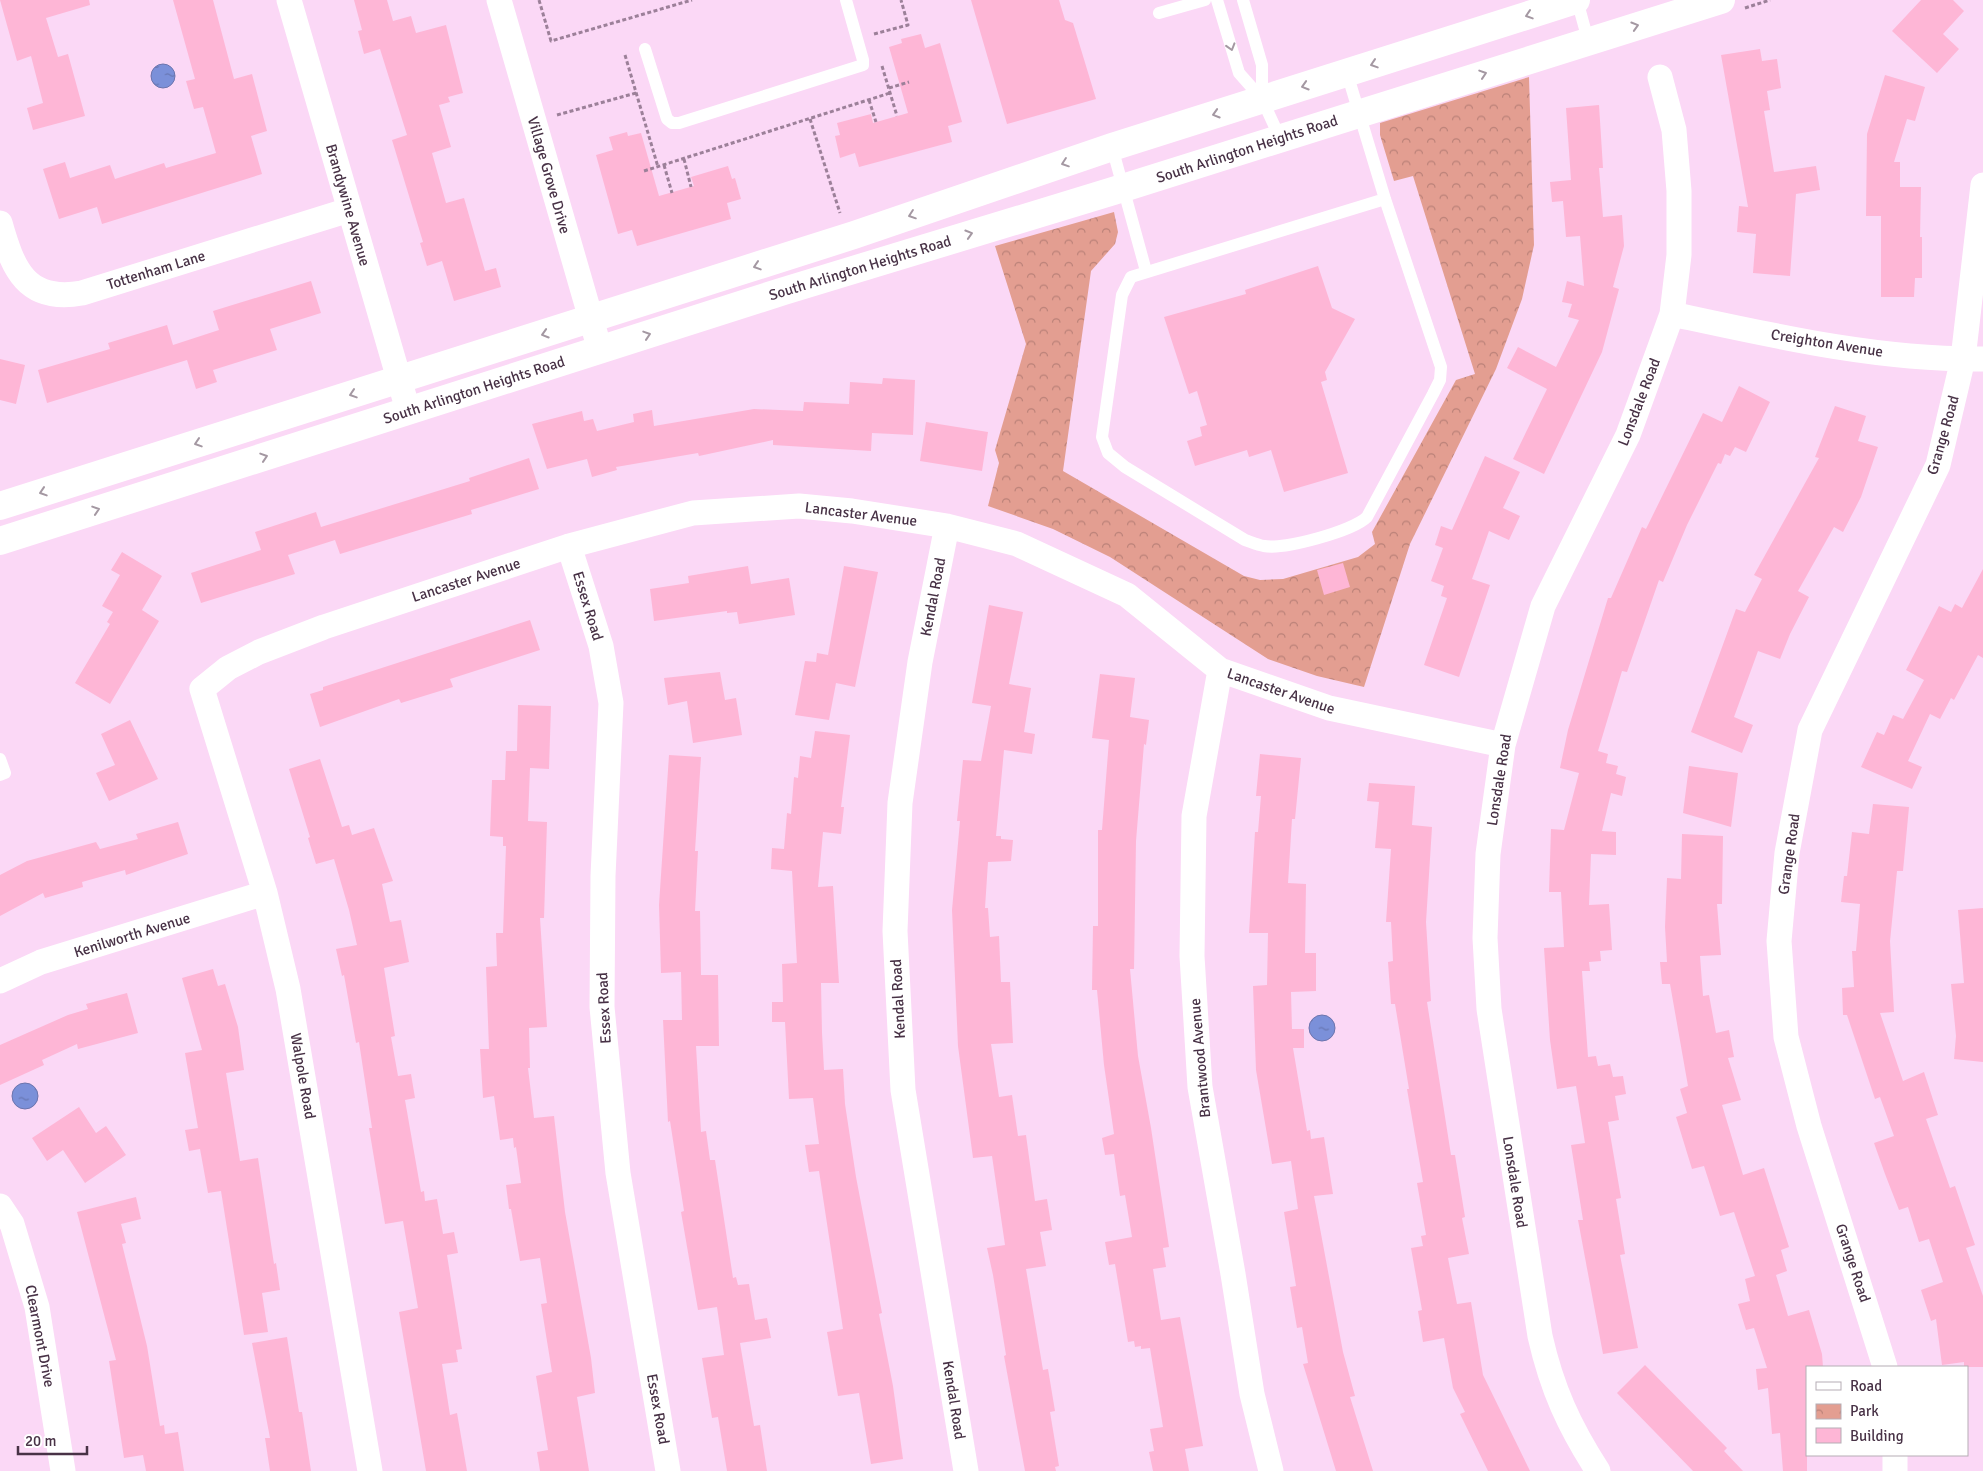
<svg xmlns="http://www.w3.org/2000/svg" width="1983" height="1471" viewBox="0 0 1983 1471" font-family="Signika,sans-serif">
	<style>
		.park { fill: url(#park-crowns) }
		.water { fill: url(#water-ripples); stroke: #6c74ad }
		.building { fill: #feb6d6 }
		.lines { fill: none; stroke-linecap: round; stroke-linejoin: round }
		.path { stroke: #9c8099; stroke-width: 3; stroke-dasharray: 4 2.5; stroke-linecap: butt }
		.service { stroke: #fff; stroke-width: 12 }
		.minor { stroke: #fff; stroke-width: 25 }
		.secondary { stroke: #fff; stroke-width: 28 }
		.oneway { stroke: #a498a2 }
		.labels { text-anchor: middle; dominant-baseline: central; stroke-width: 4; stroke-linejoin: round; paint-order: stroke }
		.street-label { font-size: 15px; fill: #483246; stroke: #fff }
	</style>
	<defs>
		<pattern id="park-crowns" width="20" height="18" patternUnits="userSpaceOnUse" patternTransform="scale(1.25)"><rect width="20" height="18" fill="#e39e91"/><path d="M2 6a3 3 0 1 1 6 0M12 15a3 3 0 1 1 6 0" fill="none" stroke="#ba8178"/></pattern>
		<pattern id="water-ripples" width="26" height="14" patternUnits="userSpaceOnUse" patternTransform="scale(1.25)"><rect width="26" height="14" fill="#7b90d9"/><path d="M2 4q2-2 4 0t4 0M15 11q2-2 4 0t4 0" fill="none" stroke="#6776b2"/></pattern>
	</defs>
	<rect width="100%" height="100%" fill="#fbd8f6"/>
	<path class="park" d="M1529,77L1534,245L1522,299L1496,369L1410,544L1364,687L1317,676L1268,659L1110,557L1053,529L988,506L999,463L995,450L1026,344L995,246L1114,212L1118,232L1115,244L1091,271L1063,471L1244,576L1260,580L1283,579L1358,557L1375,544L1372,532L1456,380L1475,374L1413,176L1394,181L1380,135V123Z"/>
	<path class="water" d="M151 76a12 12 0 1 1 24 0a12 12 0 1 1-24 0Z
		M1309 1028a13 13 0 1 1 26 0a13 13 0 1 1-26 0Z
		M12 1096a13 13 0 1 1 26 0a13 13 0 1 1-26 0Z"/>
	<path class="building" d="M0,0H89L90,5L46,18L58,57L68,54L85,116L33,130L27,108L43,103L31,56L17,61Z
		M173,0H213L234,79L252,74L267,131L251,136L262,174L102,224L97,207L59,219L43,169L65,162L70,178L110,165L115,179L164,163L166,168L216,153L203,107L194,109L186,81L195,79Z
		M354,0H387L393,21L411,16L416,33L446,25L463,93L448,97L450,102L439,105L451,147L432,153L446,203L464,198L485,271L496,268L501,287L454,301L442,261L427,266L420,243L423,242L392,140L407,135L380,49L364,54L358,31L362,30Z
		M971,0H1059L1065,20L1073,23L1096,99L1007,124Z
		M1921,0H1953L1964,11L1943,34L1959,49L1937,73L1892,31Z
		M921,34L925,48L940,43L962,122L948,126L952,142L859,167L855,153L840,158L835,136L840,135L837,123L871,114L873,123L908,113L889,47L902,43L901,39Z
		M1760,49L1762,61L1777,59L1781,88L1767,91L1770,110L1764,111L1774,172L1816,166L1820,190L1796,194L1790,276L1753,273L1756,234L1737,232L1739,206L1748,207L1721,55Z
		M1885,75L1925,87L1915,121L1907,119L1894,162H1900V187H1921L1920,237H1922V278H1915L1914,297H1881V216H1866L1867,134Z
		M1599,105L1603,168H1599L1603,217L1622,215L1624,246L1613,287L1619,289L1602,352L1544,474L1513,459L1547,389L1507,368L1518,347L1556,367L1579,320L1568,317L1572,304L1562,302L1567,281L1584,286L1580,236L1566,237L1563,201L1552,202L1550,182L1571,180L1566,108Z
		M627,132L628,136L641,133L659,196L694,186L691,177L728,166L732,179L735,178L741,199L727,203L731,219L637,246L632,230L618,234L596,155L613,150L609,137Z
		M1318,266L1332,308L1355,319L1325,372L1327,380L1321,382L1348,473L1284,492L1271,450L1249,457L1247,450L1195,466L1187,441L1202,436L1200,427L1207,425L1197,391L1189,394L1164,317L1246,294L1245,290Z
		M311,281L321,313L270,329L277,350L213,370L217,382L196,389L187,360L47,403L38,370L110,349L108,343L167,325L173,345L219,330L213,311Z
		M0,359L25,365L16,404L0,400Z
		M883,378L915,380L913,435L872,433L871,451L773,445V440L699,456L698,453L616,467L617,470L592,477L587,459L547,469L532,424L582,411L584,421L593,419L597,431L634,422L633,414L652,410L654,426L754,409L803,411L804,402L849,404L850,382L882,384Z
		M1739,386L1770,402L1746,452L1735,447L1730,456L1725,454L1721,464L1718,463L1687,525L1663,582L1659,580L1627,672L1622,671L1598,751L1608,754L1606,763L1618,766L1616,774L1626,777L1622,796L1611,793L1602,831L1616,832V855L1591,854L1589,905L1609,904L1612,950L1600,951L1601,961L1589,962L1590,971H1582L1588,1057L1596,1056L1598,1066L1610,1064L1613,1077L1623,1076L1626,1094L1615,1096L1619,1120L1608,1122L1621,1198L1616,1199L1625,1254L1620,1255L1638,1348L1603,1354L1578,1220H1583L1571,1145L1585,1143L1576,1086L1557,1089L1550,1040L1544,948L1564,947L1561,892H1549L1551,829L1564,830L1579,773L1560,768L1568,730L1608,598H1611L1642,527L1646,529L1703,413L1722,422Z
		M1835,406L1866,416L1858,441L1878,447L1861,497L1843,532L1834,527L1798,591L1809,597L1790,634L1780,659L1758,651L1734,717L1753,725L1742,753L1691,732L1736,609L1745,612L1762,579L1754,575L1819,458L1815,457Z
		M926,422L988,432L982,471L920,461Z
		M1485,456L1520,472L1503,508L1520,516L1509,540L1489,531L1472,579L1490,585L1459,677L1424,665L1447,598L1441,596L1444,586L1431,581L1443,548L1435,545L1441,526L1452,530Z
		M529,458L539,489L471,510L472,514L340,554L335,540L288,555L295,574L201,603L191,573L261,550L255,532L316,512L321,527L470,481L469,478Z
		M122,552L162,576L142,610L159,621L110,704L75,683L110,624L107,622L113,612L102,606L120,575L111,570Z
		M1343,563L1350,587L1324,595L1317,570Z
		M748,566L751,584L789,578L795,615L739,624L737,612L727,613V611L654,621L650,589L689,583L688,576Z
		M844,566L878,572L855,687L836,683L829,720L795,715L805,661L816,662L817,653L828,655Z
		M1983,569V658L1978,655L1954,700L1951,698L1940,719L1930,714L1908,761L1922,767L1912,789L1861,767L1877,732L1884,735L1893,715L1903,719L1924,680L1906,670L1939,606L1951,612L1955,604L1962,608Z
		M989,605L1023,612L1009,684L1031,688L1024,732L1035,734L1032,754L1004,750L996,836H1001V839L1013,840L1011,861L988,862L985,908H988L990,937L999,936L1001,982H1010L1013,1043L991,1044L999,1097L1012,1095L1018,1136L1026,1135L1035,1201L1047,1199L1052,1230L1040,1232L1046,1266L1026,1269L1043,1370L1048,1369L1055,1411L1050,1412L1059,1466L1055,1467L1056,1471H1025L1004,1356L1006,1355L993,1275L987,1248L1005,1245L992,1156L973,1158L958,1046L952,910L960,821H957L963,760L981,761L991,706L972,703Z
		M530,620L540,650L450,679L453,687L401,703L399,699L320,727L310,694L323,690V687Z
		M720,672L725,700L736,698L742,735L693,743L687,701L668,705L664,678Z
		M1100,674L1135,678L1130,717L1149,720L1146,745L1144,744L1136,841L1134,969H1130L1138,1056L1151,1128L1169,1247L1163,1248L1166,1267L1153,1269L1161,1320L1180,1317L1203,1446L1185,1449L1189,1471H1153L1149,1452L1154,1451L1150,1429L1163,1427L1150,1348L1141,1349V1346L1135,1347L1134,1341L1128,1342L1115,1264L1109,1265L1105,1242L1132,1237L1125,1195L1120,1196L1114,1154L1105,1155L1102,1138L1114,1134L1104,1065L1097,990H1092L1093,926H1098V830H1102L1109,740L1092,738Z
		M518,705L551,706L549,769L530,768L528,821L547,822L544,918H540L547,1027L529,1028L530,1068H528L534,1118L554,1116L565,1212L591,1358L595,1393L577,1397L589,1471H540L537,1452L548,1450L536,1376L552,1372L541,1304L547,1303L540,1258L520,1261L511,1209H509L506,1185L521,1183L516,1147L514,1148L513,1138L500,1140L494,1096L483,1098L480,1049H489L486,967L497,966L496,933H503L506,846H503V837L490,836L492,780H505L506,751H517Z
		M130,720L158,779L109,801L96,773L115,765L101,734Z
		M815,731L850,735L841,807H844L841,834L823,832L818,887L833,886L839,983H821L822,1033L824,1070L843,1069L845,1104L856,1177L882,1313L879,1314L893,1386L903,1459L871,1464L859,1393L838,1396L827,1332L843,1329L819,1171L809,1172L805,1145L819,1144L813,1098L789,1099L785,1022H772V1002H783L782,964L797,963L792,871L771,869L772,848L784,849L787,813L791,814L794,777L798,778L800,756L811,758Z
		M1260,754L1301,758L1295,819H1292L1288,883L1306,884L1305,953H1316V991L1291,992L1292,1029H1304V1048H1293L1307,1131L1310,1130L1311,1139L1324,1137L1333,1194L1314,1196L1343,1352L1355,1396L1350,1397L1373,1471H1336L1303,1364L1308,1363L1302,1327L1297,1328L1290,1287L1296,1286L1284,1212L1298,1209L1291,1161L1272,1164L1256,1070L1253,986L1267,985L1268,933H1249L1255,832H1258L1261,796H1256Z
		M669,755L701,757L695,851H698L695,911H700L701,975H718L719,1046H696L701,1132L706,1131L710,1160H715L733,1278L736,1277L738,1285L749,1284L755,1320L767,1318L771,1338L740,1343L754,1426L760,1425L767,1471H727L718,1417L712,1418L702,1358L724,1355L717,1307L698,1310L681,1212L684,1211L670,1121L668,1122L663,1020H682L681,972L661,973L659,905Z
		M320,759L342,827L349,825L352,835L374,828L393,881L382,884L390,922L401,920L409,962L384,968L395,1036L391,1037L398,1076L411,1074L415,1098L405,1100L421,1192L424,1191L425,1201L437,1199L443,1234L454,1232L458,1253L447,1255L462,1349L456,1350L458,1362L442,1364L450,1415L457,1413L467,1471H426L399,1312L418,1308L403,1221L385,1224L369,1128H372L359,1042L356,1043L344,975L342,976L336,949L357,945L349,910L334,859L316,864L308,838L310,837L289,769Z
		M1689,766L1738,773L1731,827L1683,813Z
		M1369,783L1415,786L1412,825L1432,827L1426,922L1431,1001L1427,1002L1451,1155H1455L1465,1217L1462,1218L1469,1254L1448,1258L1457,1304L1471,1302L1483,1375L1530,1471H1488L1460,1414L1465,1412L1453,1388L1444,1338L1423,1342L1418,1311L1422,1310L1411,1248L1423,1246L1421,1236L1426,1235L1417,1183L1423,1182L1407,1089H1409L1395,1004H1391L1388,962L1393,961L1391,922H1386L1391,849L1375,848L1379,802L1367,801Z
		M1873,804L1909,807L1903,871H1897L1890,941L1894,1012L1880,1013L1903,1081L1924,1072L1938,1115L1926,1119L1950,1188L1955,1186L1975,1245L1966,1248L1983,1296V1367H1964V1362L1942,1365L1936,1319L1931,1321L1921,1290L1943,1282L1929,1239L1919,1242L1908,1207L1899,1210L1885,1174L1874,1143L1894,1136L1880,1097L1875,1099L1847,1015H1843L1842,988L1854,987L1852,951H1856L1860,904L1841,902L1844,876H1847L1852,832L1869,834Z
		M178,822L188,854L126,875L125,870L82,882L83,887L45,898L43,893L0,916V875L27,861L96,842L100,849L138,839L136,834Z
		M1682,834L1723,836L1722,904H1717L1721,955L1700,956L1703,996L1709,995L1716,1033L1729,1030L1734,1057L1728,1058L1741,1100L1722,1105L1743,1175L1764,1168L1789,1247L1781,1250L1787,1271L1776,1275L1788,1316L1809,1310L1822,1354L1823,1367H1807V1471H1783L1780,1433L1772,1434L1768,1388L1758,1390L1756,1369L1767,1368L1754,1328L1746,1330L1738,1304L1750,1301L1745,1279L1755,1276L1734,1212L1720,1216L1704,1166L1692,1169L1676,1117L1687,1113L1680,1089L1688,1086L1670,984H1662L1660,962H1667L1665,927L1667,878L1681,879Z
		M1983,908V1062L1954,1059L1956,1036L1951,984L1964,983L1958,910Z
		M213,969L218,986L225,984L238,1027L244,1070L226,1073L240,1161L258,1158L274,1264L276,1263L280,1290L262,1293L268,1332L244,1335L221,1191L208,1193L200,1149L189,1151L185,1130L198,1128L185,1053L202,1050L182,978Z
		M127,993L138,1033L78,1049L77,1044L42,1060L44,1065L0,1085V1045L68,1015L88,1009L86,1004Z
		M79,1107L96,1133L106,1126L126,1155L85,1183L63,1150L47,1161L32,1138Z
		M136,1197L141,1219L121,1224L126,1243L122,1244L147,1346L160,1426L164,1425L165,1434L178,1432L184,1471H146L143,1455L124,1458L109,1361L116,1360L77,1212Z
		M287,1337L299,1412H302L311,1471H270L265,1438H270L252,1343Z
		M1645,1365L1727,1448L1724,1451L1743,1471H1693L1617,1393Z"/>
	<g class="lines">
		<path class="path" d="M539,0L551,41L692,0
			M1745,8L1770,0
			M874,34L908,25L901,0
			M625,55L658,167
			M882,66L897,116
			M889,88L909,82
			M869,100L876,122
			M557,115L636,93
			M810,119L840,213
			M684,159L691,187
			M664,165L672,193
			M644,171L890,93"/>
		<path class="service" d="M1217,0L1239,73L1262,99L1280,138
			M1243,0L1262,65V99
			M1577,0L1588,40
			M1159,13L1205,0
			M645,49L667,119L672,123H679L863,65V60L846,0
			M1347,73L1385,199L1441,367L1440,380L1433,394L1367,517C1353,531 1284,550 1264,546C1258,545 1251,542 1245,540L1125,467L1108,453L1102,437L1122,295L1131,277L1385,199
			M1112,147L1146,271
			M0,759L5,773L0,775"/>
		<path class="minor" d="M289,0L408,410
			M499,0L600,350
			M0,223C13,269 26,303 82,293L349,210
			M1672,314C1774,336 1878,360 1983,359
			M947,526L920,662L900,803L895,931L903,1090L966,1471
			M569,546L601,646L611,703L603,876L602,1007L618,1173L668,1471
			M1220,670L1194,816L1192,956L1200,1087L1233,1274L1252,1394L1271,1471
			M0,981L41,962L265,893
			M0,1206L12,1224L37,1307L63,1471
			M1885,1367L1809,1126L1786,1037L1779,941L1787,853L1810,730L1938,465L1963,359L1983,185
			M370,1471L288,989L265,893L202,689L228,668L259,652L324,627L569,546L693,513L799,506L852,511L947,526L1017,544L1127,595L1220,670L1329,708L1503,745
			M1598,1471C1569,1426 1552,1389 1540,1336L1489,1009L1485,938L1488,854L1503,745L1543,606L1628,435L1672,314L1679,255V191L1674,130L1660,77
			M1895,1471V1455"/>
		<path class="secondary" d="M0,506L854,235L1112,147L1576,0
			M0,541L784,291L1123,188L1721,0"/>
	</g>
	<defs><path id="oneway-chevron" d="M-2-3.5L2.5 0L-2 3.5" fill="none" stroke-width="1.6" stroke-linecap="round" stroke-linejoin="round" transform="scale(1.25)"/></defs>
	<g class="oneway">
		<use href="#oneway-chevron" transform="translate(1529 15) rotate(162)"/>
		<use href="#oneway-chevron" transform="translate(1635 26) rotate(-17)"/>
		<use href="#oneway-chevron" transform="translate(1231 47) rotate(73)"/>
		<use href="#oneway-chevron" transform="translate(1374 64) rotate(162)"/>
		<use href="#oneway-chevron" transform="translate(1483 74) rotate(-18)"/>
		<use href="#oneway-chevron" transform="translate(1305 86) rotate(163)"/>
		<use href="#oneway-chevron" transform="translate(1216 114) rotate(163)"/>
		<use href="#oneway-chevron" transform="translate(1065 163) rotate(161)"/>
		<use href="#oneway-chevron" transform="translate(912 215) rotate(161)"/>
		<use href="#oneway-chevron" transform="translate(969 234) rotate(-17)"/>
		<use href="#oneway-chevron" transform="translate(757 266) rotate(162)"/>
		<use href="#oneway-chevron" transform="translate(545 334) rotate(163)"/>
		<use href="#oneway-chevron" transform="translate(647 335) rotate(-18)"/>
		<use href="#oneway-chevron" transform="translate(353 394) rotate(162)"/>
		<use href="#oneway-chevron" transform="translate(198 443) rotate(162)"/>
		<use href="#oneway-chevron" transform="translate(264 457) rotate(-18)"/>
		<use href="#oneway-chevron" transform="translate(43 492) rotate(162)"/>
		<use href="#oneway-chevron" transform="translate(96 510) rotate(-18)"/>
	</g>
	<g class="labels">
		<g class="street-label">
			<text transform="translate(1247 149) rotate(-18)">South Arlington Heights Road</text>
			<text transform="translate(549 175) rotate(74)">Village Grove Drive</text>
			<text transform="translate(348 205) rotate(74)">Brandywine Avenue</text>
			<text transform="translate(860 268) rotate(-17)">South Arlington Heights Road</text>
			<text transform="translate(156 270) rotate(-17)">Tottenham Lane</text>
			<text transform="translate(1827 343) rotate(9)">Creighton Avenue</text>
			<text transform="translate(474 390) rotate(-18)">South Arlington Heights Road</text>
			<text transform="translate(1639 402) rotate(-69)">Lonsdale Road</text>
			<text transform="translate(1943 435) rotate(-74)">Grange Road</text>
			<text transform="translate(861 514) rotate(7)">Lancaster Avenue</text>
			<text transform="translate(466 580) rotate(-18)">Lancaster Avenue</text>
			<text transform="translate(933 597) rotate(-79)">Kendal Road</text>
			<text transform="translate(588 606) rotate(73)">Essex Road</text>
			<text transform="translate(1281 691) rotate(19)">Lancaster Avenue</text>
			<text transform="translate(1499 780) rotate(-81)">Lonsdale Road</text>
			<text transform="translate(1789 854) rotate(-82)">Grange Road</text>
			<text transform="translate(132 935) rotate(-17)">Kenilworth Avenue</text>
			<text transform="translate(898 999) rotate(-93)">Kendal Road</text>
			<text transform="translate(604 1008) rotate(-93)">Essex Road</text>
			<text transform="translate(1200 1058) rotate(-95)">Brantwood Avenue</text>
			<text transform="translate(303 1076) rotate(80)">Walpole Road</text>
			<text transform="translate(1515 1182) rotate(81)">Lonsdale Road</text>
			<text transform="translate(1853 1263) rotate(72)">Grange Road</text>
			<text transform="translate(40 1336) rotate(79)">Clearmont Drive</text>
			<text transform="translate(954 1400) rotate(81)">Kendal Road</text>
			<text transform="translate(658 1409) rotate(80)">Essex Road</text>
		</g>
	</g>
	<rect x="1806" y="1366" width="162" height="90" fill="#ffffff" stroke="#b6adb5"/>
	<rect x="1816" y="1382" width="25" height="8" fill="#ffffff" stroke="#b6adb5"/>
	<text x="1850" y="1391" font-size="15" fill="#483246">Road</text>
	<rect x="1816" y="1404" width="25" height="15" fill="url(#park-crowns)" stroke="#b6adb5"/>
	<text x="1850" y="1416" font-size="15" fill="#483246">Park</text>
	<rect x="1816" y="1428" width="25" height="15" fill="#feb6d6" stroke="#b6adb5"/>
	<text x="1850" y="1441" font-size="15" fill="#483246">Building</text>
	<path d="M18 1446v8h69v-8" fill="none" stroke="#483246" stroke-width="2.5"/>
	<text x="25" y="1446" font-size="15" fill="#483246" stroke="#ffffff" stroke-width="4" paint-order="stroke">20 m</text>
</svg>
